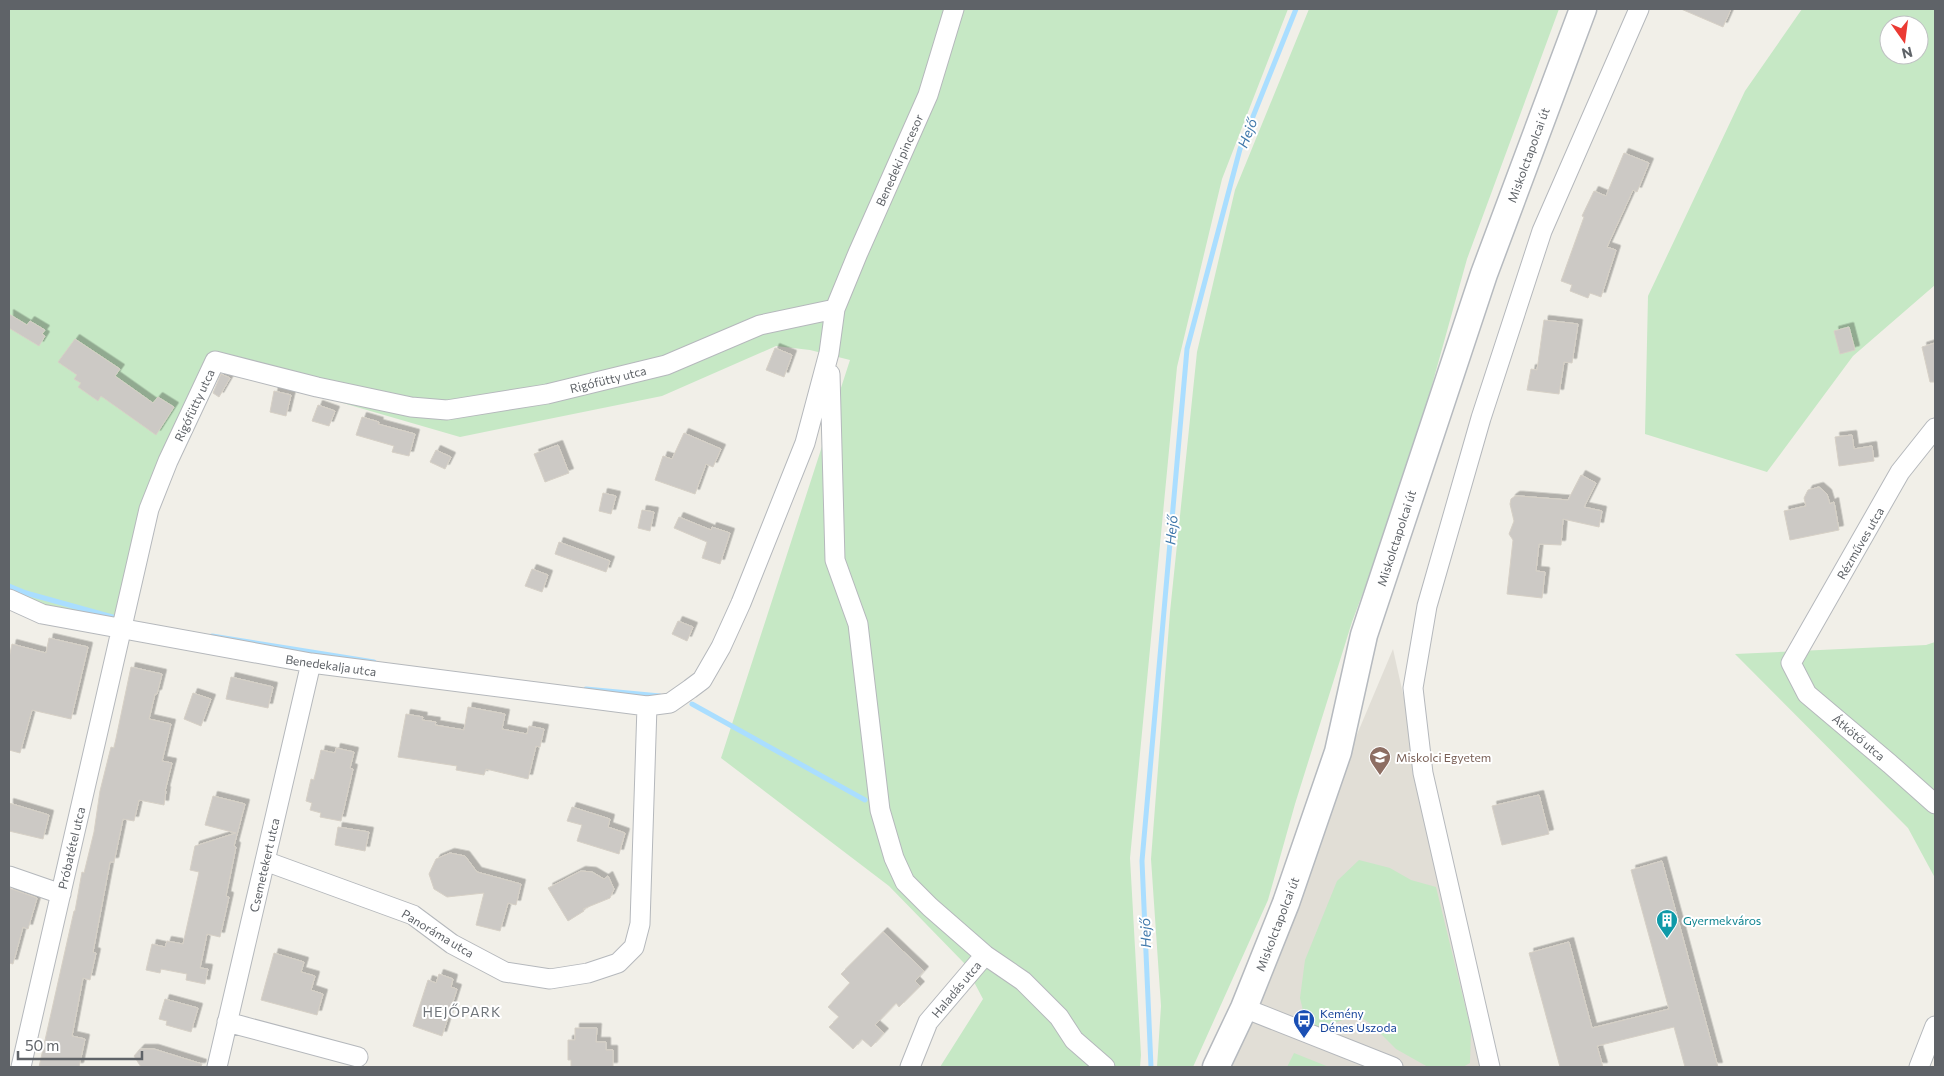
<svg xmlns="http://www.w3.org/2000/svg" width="1944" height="1076" viewBox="0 0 1944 1076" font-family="Commissioner,sans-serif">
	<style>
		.education { fill: #e1ded6 }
		.green { fill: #c6e8c5; fill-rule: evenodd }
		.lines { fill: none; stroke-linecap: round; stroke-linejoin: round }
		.stream { stroke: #aadeff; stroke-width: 5 }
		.building { fill: #ccc9c5; stroke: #d6d0c6; filter: url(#shadow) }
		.street-casing { stroke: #b5b8bc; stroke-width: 21 }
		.secondary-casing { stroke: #b6babf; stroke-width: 29 }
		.street { stroke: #fff; stroke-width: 19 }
		.secondary { stroke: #fff; stroke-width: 26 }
		.labels { text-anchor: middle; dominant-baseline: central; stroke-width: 4; stroke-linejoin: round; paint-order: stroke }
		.street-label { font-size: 12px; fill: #5f6368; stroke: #fff }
		.education-label { font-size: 12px; fill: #785e54; stroke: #fff; text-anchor: start }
		.culture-label { font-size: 12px; fill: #0d838f; stroke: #fff; text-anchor: start }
		.transit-label { font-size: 12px; fill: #164399; stroke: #fff; text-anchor: start }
		.water-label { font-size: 14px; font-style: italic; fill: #4179ab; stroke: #fff }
		.neighbourhood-label { font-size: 14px; letter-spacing: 1px; fill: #70757a; stroke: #fff }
	</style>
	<defs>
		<filter id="shadow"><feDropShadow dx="4.5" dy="-4.5" stdDeviation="0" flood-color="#0004"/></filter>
	</defs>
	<rect width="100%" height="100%" fill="#f1efe8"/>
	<path class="education" d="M1393,649L1486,1067H1217L1286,903Z"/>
	<path class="green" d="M9,9H1288L1222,179L1177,367L1130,858L1141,1055L1140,1067H940L983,999L964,963L889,886L721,758L850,360L810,350L776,346L662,396L460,437L205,363L117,623L22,600L9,594Z
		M1309,9H1559L1467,259L1407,475L1352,622L1295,804L1268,900L1193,1067H1157L1161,1006L1151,859L1170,612L1197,352L1235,190Z
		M1802,9H1935V285L1853,356L1767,472L1645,434L1648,296L1745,91ZM1889,25H1919V55H1889Z
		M1935,642V878L1908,828L1735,654L1926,645Z
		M1359,860L1390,868L1411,880L1436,887L1471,1030L1470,1063L1463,1067H1428L1396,1049L1371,1024L1357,1015L1320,1028L1307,1027L1300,998L1305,960L1337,881Z
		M1294,1053L1329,1067H1287Z"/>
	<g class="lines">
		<path class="stream" d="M9,586L26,593L116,618
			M212,636L374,662
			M586,689L660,696
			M692,704L865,800
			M1151,1067L1142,861L1187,349L1240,149L1296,9"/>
	</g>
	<path class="building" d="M1681,9H1731L1723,27Z
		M1624,153L1649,163L1637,192L1633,190L1607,247L1616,250L1601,297L1590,293L1588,298L1570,291L1572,285L1561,281L1584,217L1582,216L1594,191L1606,196Z
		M9,314L27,325L30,321L45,330L42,334L45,336L39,346L9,328Z
		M1544,320L1578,324L1572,363L1564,362L1559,394L1527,390L1531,369L1537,370Z
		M1849,327L1855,350L1840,354L1834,331Z
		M75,339L120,369L115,376L153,403L158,397L174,407L156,435L101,396L98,401L78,387L81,383L74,379L77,375L58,362Z
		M1935,343V382H1930L1922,347Z
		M775,348L792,355L784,377L766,370Z
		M221,374L230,378L219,397L213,393Z
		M274,391L291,395L286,416L270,412Z
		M318,405L335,411L329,426L312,421Z
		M362,417L379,422L378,424L415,434L409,456L392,452L394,446L356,435Z
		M684,433L721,449L713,467L706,464L695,494L655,480L663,456L672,459Z
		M1852,435L1854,449L1872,446L1874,461L1839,466L1835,437Z
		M558,445L569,473L545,482L534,454Z
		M436,450L451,457L445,469L430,462Z
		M1581,475L1596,483L1584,507L1602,511L1599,527L1563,519L1561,545L1539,544L1536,571L1545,572L1542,598L1507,594L1513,540L1509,534L1514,521L1510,504L1511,499L1515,496H1519L1568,500Z
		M1819,487L1827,494L1830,504L1834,502L1839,530L1790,540L1784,511L1806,506L1804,498L1808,490Z
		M603,493L616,496L611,514L599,511Z
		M642,510L654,512L650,531L638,528Z
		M679,517L711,530L712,527L730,533L720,564L702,558L707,542L674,528Z
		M559,542L610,561L606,572L555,554Z
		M532,569L548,575L542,592L525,586Z
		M678,621L693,627L687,641L672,634Z
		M49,638L88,647L71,719L32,710L20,753L9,750V658L12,644L46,653Z
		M131,667L162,674L157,694H155L149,719L171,724L162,761L172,763L165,791H166L164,805L139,800L134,821L123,819L114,862H110L93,952L96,953L90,980L83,978L72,1036L85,1039L79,1067H39L74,911H75L82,872L84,873L94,832L100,791L111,747L114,748Z
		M231,677L273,687L268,708L226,699Z
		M193,693L211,699L201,726L184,719Z
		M468,707L505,714L502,729L527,734L529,726L544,729L540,747L536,746L528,779L486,769L484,775L456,770L457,766L398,757L406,714L423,717L422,720L436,722L435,725L464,730Z
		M336,748L354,752L350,768L353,769L341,821L320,817L321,813L310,810L312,803L306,801L311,779L314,780L321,750L335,753Z
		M1539,795L1549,834L1502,845L1492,806Z
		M213,796L245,804L234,846L236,847L226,896L229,897L220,937L207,934L200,968L208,969L205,984L186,980L187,974L161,969L160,973L146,970L152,944L165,947L167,941L183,944L199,872L190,870L195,846L236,833L205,825Z
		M9,803L49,815L43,839L9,831Z
		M572,807L610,819L608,827L625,833L619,854L577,841L582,825L567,821Z
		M338,827L369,832L365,851L335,845Z
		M450,853L465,856L477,872L521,884L516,905L508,903L500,931L476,925L484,893L447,897L434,889L429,874L436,859Z
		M1662,861L1718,1067H1685L1674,1027L1597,1046L1603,1067H1560L1529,953L1569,942L1592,1028L1669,1009L1631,870Z
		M581,871L592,872L604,879L608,876L614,889L610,898L583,909L584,911L568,921L548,888Z
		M9,888L37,898L28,929L23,927L13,964L9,963Z
		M883,932L924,971L915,981L920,986L899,1007L896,1003L875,1025L884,1033L871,1047L862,1039L853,1049L829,1027L839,1017L828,1007L850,983L841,974Z
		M274,953L304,962L301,972L315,976L311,990L323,994L317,1015L261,1000Z
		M439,974L453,979L451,987L457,989L442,1036L413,1026L428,980L436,983Z
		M165,999L198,1008L191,1032L166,1025L167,1021L159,1019Z
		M575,1028H597L596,1042H606V1050H613V1067H571V1060H568V1040H575Z
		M140,1049H154L202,1064L201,1067H141L134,1056Z"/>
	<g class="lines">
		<g class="street-casing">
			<path id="street" d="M835,309L858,253L928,95L954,9
				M830,374L835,560L858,624L880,810L894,858L905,882L930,907L985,955L1023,981L1059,1017L1074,1040L1105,1067
				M1935,428L1900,472L1791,663L1807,694L1890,764L1935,804
				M9,599L42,614L311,663L647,706L670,703L690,689L702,680L721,647L741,603L805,443L829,353L835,309L760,325L666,365L547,394L447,410L411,407L317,387L215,361L168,461L149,509L21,1067
				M265,861L413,915L452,944L505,972L550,979L588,973L618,963L634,947L640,924L647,706
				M9,876L61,894
				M1244,1008L1393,1067
				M227,1022L358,1057
				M217,1067L311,663
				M910,1067L928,1022L985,955
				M1490,1067L1423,773L1413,688L1427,606L1481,418L1542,231L1639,9
				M1919,1067L1935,1026"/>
		</g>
		<g class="secondary-casing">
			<path id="secondary" d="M1216,1067L1244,1008L1286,903L1338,752L1364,635L1484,274L1583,9"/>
		</g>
		<use href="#street" class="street"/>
		<use href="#secondary" class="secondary"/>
	</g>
	<defs>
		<g id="university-pin" transform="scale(1.125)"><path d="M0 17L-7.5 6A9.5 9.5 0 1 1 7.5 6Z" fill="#8d6e63" stroke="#fff"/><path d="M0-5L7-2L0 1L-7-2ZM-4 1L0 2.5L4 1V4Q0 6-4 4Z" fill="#fff"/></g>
		<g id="building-pin" transform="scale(1.125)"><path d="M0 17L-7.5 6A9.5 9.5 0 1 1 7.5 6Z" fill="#0f9aa8" stroke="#fff"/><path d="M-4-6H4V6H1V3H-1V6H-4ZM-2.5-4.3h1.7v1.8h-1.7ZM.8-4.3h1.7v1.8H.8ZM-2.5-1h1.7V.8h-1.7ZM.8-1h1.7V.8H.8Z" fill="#fff"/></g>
		<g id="bus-pin" transform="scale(1.125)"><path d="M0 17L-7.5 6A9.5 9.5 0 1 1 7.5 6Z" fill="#1a4fb4" stroke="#fff"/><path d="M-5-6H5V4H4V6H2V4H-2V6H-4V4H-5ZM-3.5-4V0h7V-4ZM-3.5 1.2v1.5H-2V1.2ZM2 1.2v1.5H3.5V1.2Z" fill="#fff"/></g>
	</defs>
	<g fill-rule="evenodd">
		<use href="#university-pin" x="1380" y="757"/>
		<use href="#building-pin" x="1667" y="920"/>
		<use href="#bus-pin" x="1304" y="1020"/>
	</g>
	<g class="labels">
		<g class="street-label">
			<text transform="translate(1528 155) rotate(-70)">Miskolctapolcai út</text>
			<text transform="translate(899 160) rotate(-66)">Benedeki pincesor</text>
			<text transform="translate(608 379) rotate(-14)">Rigófütty utca</text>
			<text transform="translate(194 405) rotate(-65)">Rigófütty utca</text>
			<text transform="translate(1396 538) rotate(-72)">Miskolctapolcai út</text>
			<text transform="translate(1860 543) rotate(-60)">Rézműves utca</text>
			<text transform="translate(331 665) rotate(8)">Benedekalja utca</text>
			<text transform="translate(1859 737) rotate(40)">Átkötő utca</text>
			<text transform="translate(71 848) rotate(-77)">Próbatétel utca</text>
			<text transform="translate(264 865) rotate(-77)">Csemetekert utca</text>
			<text transform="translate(1277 924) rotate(-69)">Miskolctapolcai út</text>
			<text transform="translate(438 933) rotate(31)">Panoráma utca</text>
			<text transform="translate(956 989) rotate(-50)">Haladás utca</text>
		</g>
		<g class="education-label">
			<text x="1396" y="757">Miskolci Egyetem</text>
		</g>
		<g class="culture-label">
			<text x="1683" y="920">Gyermekváros</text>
		</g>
		<g class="transit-label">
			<text x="1320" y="1013">Kemény<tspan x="1320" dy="14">Dénes Uszoda</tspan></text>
		</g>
		<g class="water-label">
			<text transform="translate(1247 133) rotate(-69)">Hejő</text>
			<text transform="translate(1171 530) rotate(-85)">Hejő</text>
			<text transform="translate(1145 933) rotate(-92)">Hejő</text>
		</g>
		<g class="neighbourhood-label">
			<text x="462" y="1011">HEJŐPARK</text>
		</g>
	</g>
	<rect width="1944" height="1076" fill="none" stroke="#5f6368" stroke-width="20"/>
	<g transform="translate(1904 40) rotate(166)"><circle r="24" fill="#ffffff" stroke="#bfc1c3"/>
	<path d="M0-4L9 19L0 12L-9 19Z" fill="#eb3a33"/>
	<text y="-8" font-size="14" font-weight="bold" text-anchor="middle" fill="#5f6368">N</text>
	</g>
	<path d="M18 1051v8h124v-8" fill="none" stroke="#5f6368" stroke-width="2.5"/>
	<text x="25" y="1051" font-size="15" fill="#5f6368" stroke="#ffffff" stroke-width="4" paint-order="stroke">50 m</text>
</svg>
